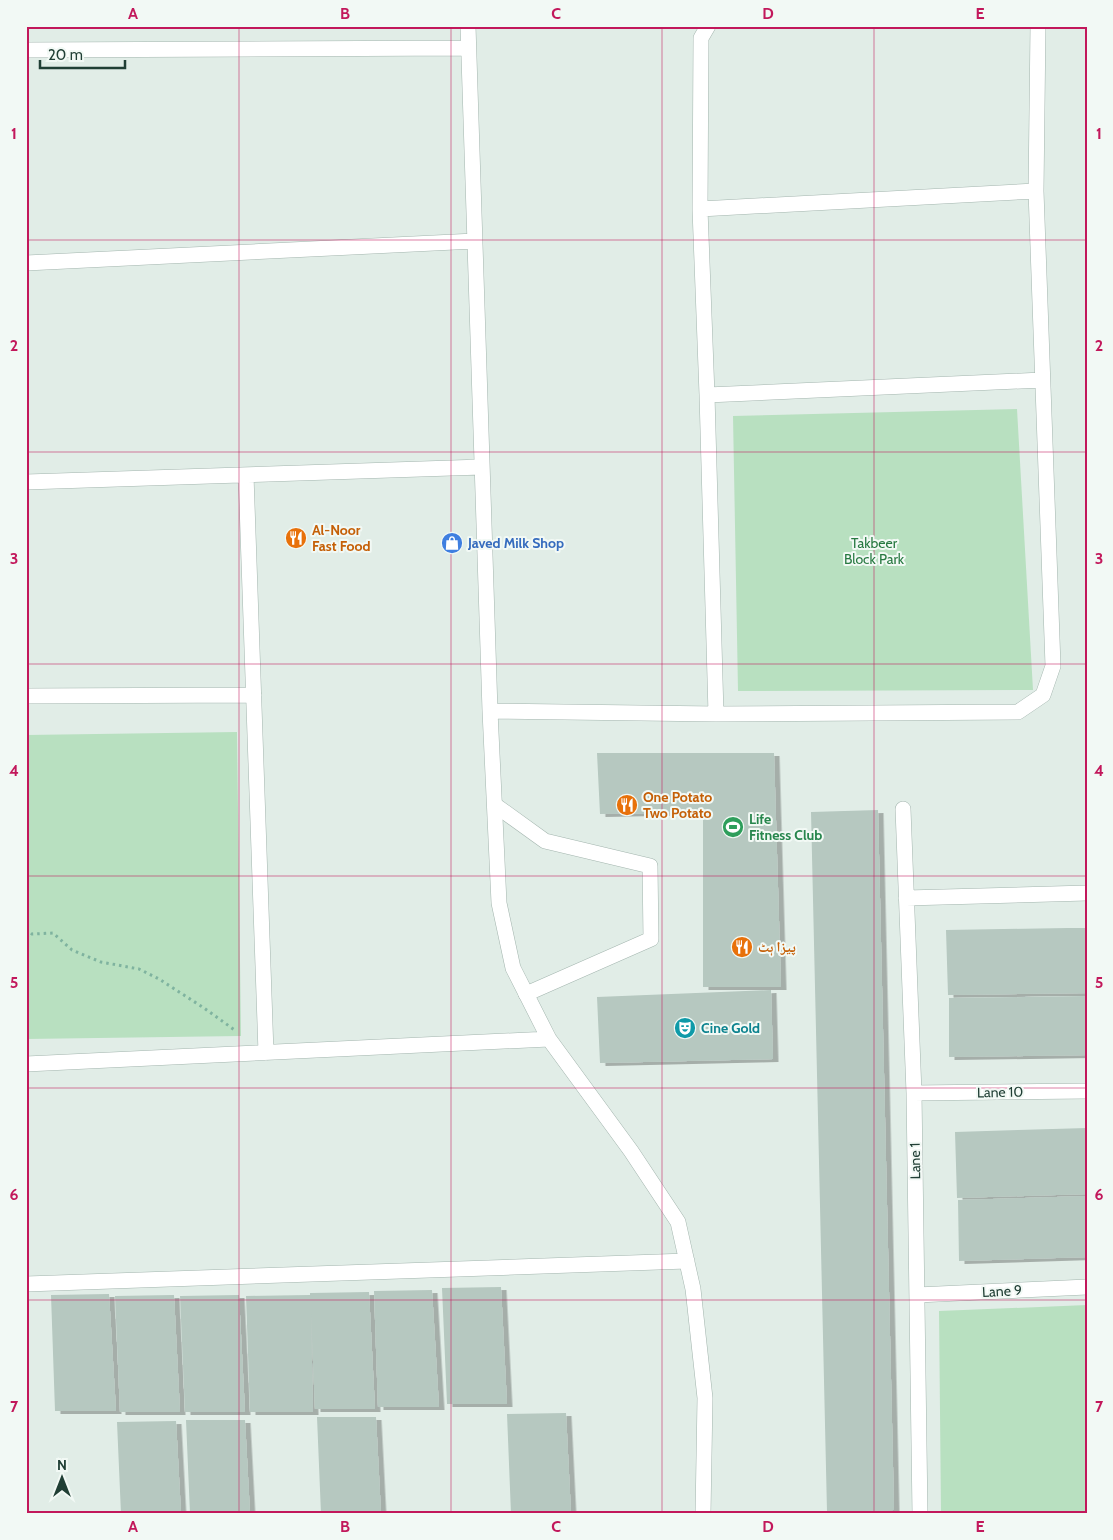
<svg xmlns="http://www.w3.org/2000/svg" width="1113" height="1540" viewBox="0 0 1113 1540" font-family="Cabin,'Noto Naskh Arabic',sans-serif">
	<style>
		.green { fill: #b8e0c0 }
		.building { fill: #b6c8c0; filter: url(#shadow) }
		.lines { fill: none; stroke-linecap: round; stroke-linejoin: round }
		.lane-casing { stroke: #a3b5ae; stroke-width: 16 }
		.street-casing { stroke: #a3b5ae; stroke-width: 16 }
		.path { stroke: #7fb39f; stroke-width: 3; stroke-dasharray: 2.5 4; stroke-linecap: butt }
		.lane { stroke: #fff; stroke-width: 15 }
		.street { stroke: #fff; stroke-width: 15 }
		.grid { fill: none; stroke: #c2185b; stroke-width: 1; stroke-opacity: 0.55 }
		.labels { text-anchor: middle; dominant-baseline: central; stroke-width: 4; stroke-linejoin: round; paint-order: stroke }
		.food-label { font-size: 14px; font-weight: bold; fill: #c56008; stroke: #f2f9f5; text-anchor: start }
		.shop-label { font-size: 14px; font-weight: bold; fill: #366cbe; stroke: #f2f9f5; text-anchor: start }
		.park-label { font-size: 14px; fill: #277941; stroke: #f2f9f5 }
		.leisure-label { font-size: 14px; font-weight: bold; fill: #27864d; stroke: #f2f9f5; text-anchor: start }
		.culture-label { font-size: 14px; font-weight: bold; fill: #0d838f; stroke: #f2f9f5; text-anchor: start }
		.street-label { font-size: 14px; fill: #203f35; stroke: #f2f9f5 }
		.neatline { fill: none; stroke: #c2185b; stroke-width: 2 }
		.grid-label { font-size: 16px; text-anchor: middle; font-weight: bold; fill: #c2185b }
	</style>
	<defs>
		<filter id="shadow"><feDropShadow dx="5.5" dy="3" stdDeviation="0" flood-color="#0004"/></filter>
	</defs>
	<rect width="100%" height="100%" fill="#e1ede7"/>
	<path class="green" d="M1017,409L1033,690L738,691L733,416Z
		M237,732L241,1036L26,1039V735Z
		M1087,1305V1514H941L939,1311Z"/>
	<path class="building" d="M597,753H774L781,987H703V812L600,814Z
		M878,810L894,1510L827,1512L811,812Z
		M1068,928H1087V993L948,995L946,930Z
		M771,990L773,1059L600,1063L597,997Z
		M1087,996V1055L949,1057V998Z
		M1087,1128V1194L957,1198L955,1132Z
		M1087,1196V1257L959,1261L958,1200Z
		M501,1287L507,1404H447L442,1288Z
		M432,1290L439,1407H378L374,1291Z
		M369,1292L375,1409H315L311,1313L313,1412H250L246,1296L310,1295V1293Z
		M109,1294L116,1411H55L51,1295Z
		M174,1295L180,1412H120L115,1296Z
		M239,1295L245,1412H185L180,1296Z
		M566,1413L571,1514H511L507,1414Z
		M317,1417H376L381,1514H321Z
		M186,1420H245L250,1514H190Z
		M176,1421L181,1514H121L117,1422Z"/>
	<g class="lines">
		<g class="lane-casing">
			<path id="lane" d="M495,805L545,841L650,866L651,939L526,994"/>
		</g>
		<g class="street-casing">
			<path id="street" d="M468,26L490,711L499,903L513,968L549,1039L631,1151L678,1222L693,1289L705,1398L703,1514
				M708,26L701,38L700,209L707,395L716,714
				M26,50L468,48
				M700,209L1036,191
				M26,263L475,241
				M707,395L1042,380
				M246,475L266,1053
				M26,482L482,467
				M26,696L254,695
				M490,711L716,714L1018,712L1043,695L1053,666L1036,191L1038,26
				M903,809L914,1093L920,1514
				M906,898L1087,893
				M26,1064L549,1039
				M914,1093L1087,1091
				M26,1284L687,1261
				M917,1295L1087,1287"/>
		</g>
		<path class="path" d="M26,929L32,934L53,933L72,950L101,962L139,969L159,979L204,1008L236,1031"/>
		<use href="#lane" class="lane"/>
		<use href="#street" class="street"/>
	</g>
	<path class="grid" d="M239,26V1514M451,26V1514M662,26V1514M874,26V1514M26,240H1087M26,452H1087M26,664H1087M26,876H1087M26,1088H1087M26,1300H1087"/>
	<defs>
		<g id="restaurant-disc" transform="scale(1.125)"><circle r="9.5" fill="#e8710a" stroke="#f2f9f5"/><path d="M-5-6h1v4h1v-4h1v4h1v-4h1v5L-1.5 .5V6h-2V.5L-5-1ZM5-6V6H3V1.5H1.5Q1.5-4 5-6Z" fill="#fff"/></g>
		<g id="shop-disc" transform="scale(1.125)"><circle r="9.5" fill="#3f7fe0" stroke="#f2f9f5"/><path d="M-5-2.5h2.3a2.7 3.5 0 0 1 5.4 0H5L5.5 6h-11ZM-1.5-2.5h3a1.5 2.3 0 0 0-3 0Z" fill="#fff"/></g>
		<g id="stadium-disc" transform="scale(1.125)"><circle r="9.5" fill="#2e9e5b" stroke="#f2f9f5"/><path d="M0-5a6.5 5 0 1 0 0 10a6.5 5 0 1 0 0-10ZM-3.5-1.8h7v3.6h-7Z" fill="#fff"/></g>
		<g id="theatre-disc" transform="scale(1.125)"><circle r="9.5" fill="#0f9aa8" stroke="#f2f9f5"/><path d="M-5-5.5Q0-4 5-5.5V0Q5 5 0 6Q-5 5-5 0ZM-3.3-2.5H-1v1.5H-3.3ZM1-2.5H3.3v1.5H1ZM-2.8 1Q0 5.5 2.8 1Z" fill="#fff"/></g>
	</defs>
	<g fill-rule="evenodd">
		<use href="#restaurant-disc" x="296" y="538"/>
		<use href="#shop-disc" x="452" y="543"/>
		<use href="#restaurant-disc" x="627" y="805"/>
		<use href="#stadium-disc" x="733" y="827"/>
		<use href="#restaurant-disc" x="742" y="947"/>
		<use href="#theatre-disc" x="685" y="1028"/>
	</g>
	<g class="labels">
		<g class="food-label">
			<text x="312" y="530">Al-Noor<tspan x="312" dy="16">Fast Food</tspan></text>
			<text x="643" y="797">One Potato<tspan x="643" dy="16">Two Potato</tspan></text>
			<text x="758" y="947">پیزا ہٹ</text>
		</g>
		<g class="shop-label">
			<text x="468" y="543">Javed Milk Shop</text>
		</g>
		<g class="park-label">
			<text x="874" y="543">Takbeer<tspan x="874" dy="16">Block Park</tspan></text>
		</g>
		<g class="leisure-label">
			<text x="749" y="819">Life<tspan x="749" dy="16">Fitness Club</tspan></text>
		</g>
		<g class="culture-label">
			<text x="701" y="1028">Cine Gold</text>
		</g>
		<g class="street-label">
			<text transform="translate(1000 1092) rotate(-1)">Lane 10</text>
			<text transform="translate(915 1161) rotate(-91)">Lane 1</text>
			<text transform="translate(1002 1291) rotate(-3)">Lane 9</text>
		</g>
	</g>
	<rect width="1113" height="1540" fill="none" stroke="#f2f9f5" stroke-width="55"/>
	<g transform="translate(62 1478)" stroke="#f2f9f5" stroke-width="4" paint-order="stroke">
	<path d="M0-4L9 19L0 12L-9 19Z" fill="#203f35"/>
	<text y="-8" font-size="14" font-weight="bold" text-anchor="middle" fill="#203f35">N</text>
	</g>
	<path d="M40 60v8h85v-8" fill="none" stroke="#203f35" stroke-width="2.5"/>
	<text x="48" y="60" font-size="15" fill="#203f35" stroke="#f2f9f5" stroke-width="4" paint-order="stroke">20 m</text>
	<rect x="28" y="28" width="1058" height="1484" class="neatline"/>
	<g class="grid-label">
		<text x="133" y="19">A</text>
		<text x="345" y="19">B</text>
		<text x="556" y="19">C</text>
		<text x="768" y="19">D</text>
		<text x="980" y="19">E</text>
		<text x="14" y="139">1</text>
		<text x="1099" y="139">1</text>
		<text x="14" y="351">2</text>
		<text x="1099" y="351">2</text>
		<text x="14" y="564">3</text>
		<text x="1099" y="564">3</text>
		<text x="14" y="776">4</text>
		<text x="1099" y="776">4</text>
		<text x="14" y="988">5</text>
		<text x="1099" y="988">5</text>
		<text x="14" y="1200">6</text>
		<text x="1099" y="1200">6</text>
		<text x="14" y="1412">7</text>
		<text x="1099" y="1412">7</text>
		<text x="133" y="1532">A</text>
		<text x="345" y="1532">B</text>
		<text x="556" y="1532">C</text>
		<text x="768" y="1532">D</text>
		<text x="980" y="1532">E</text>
	</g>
</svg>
